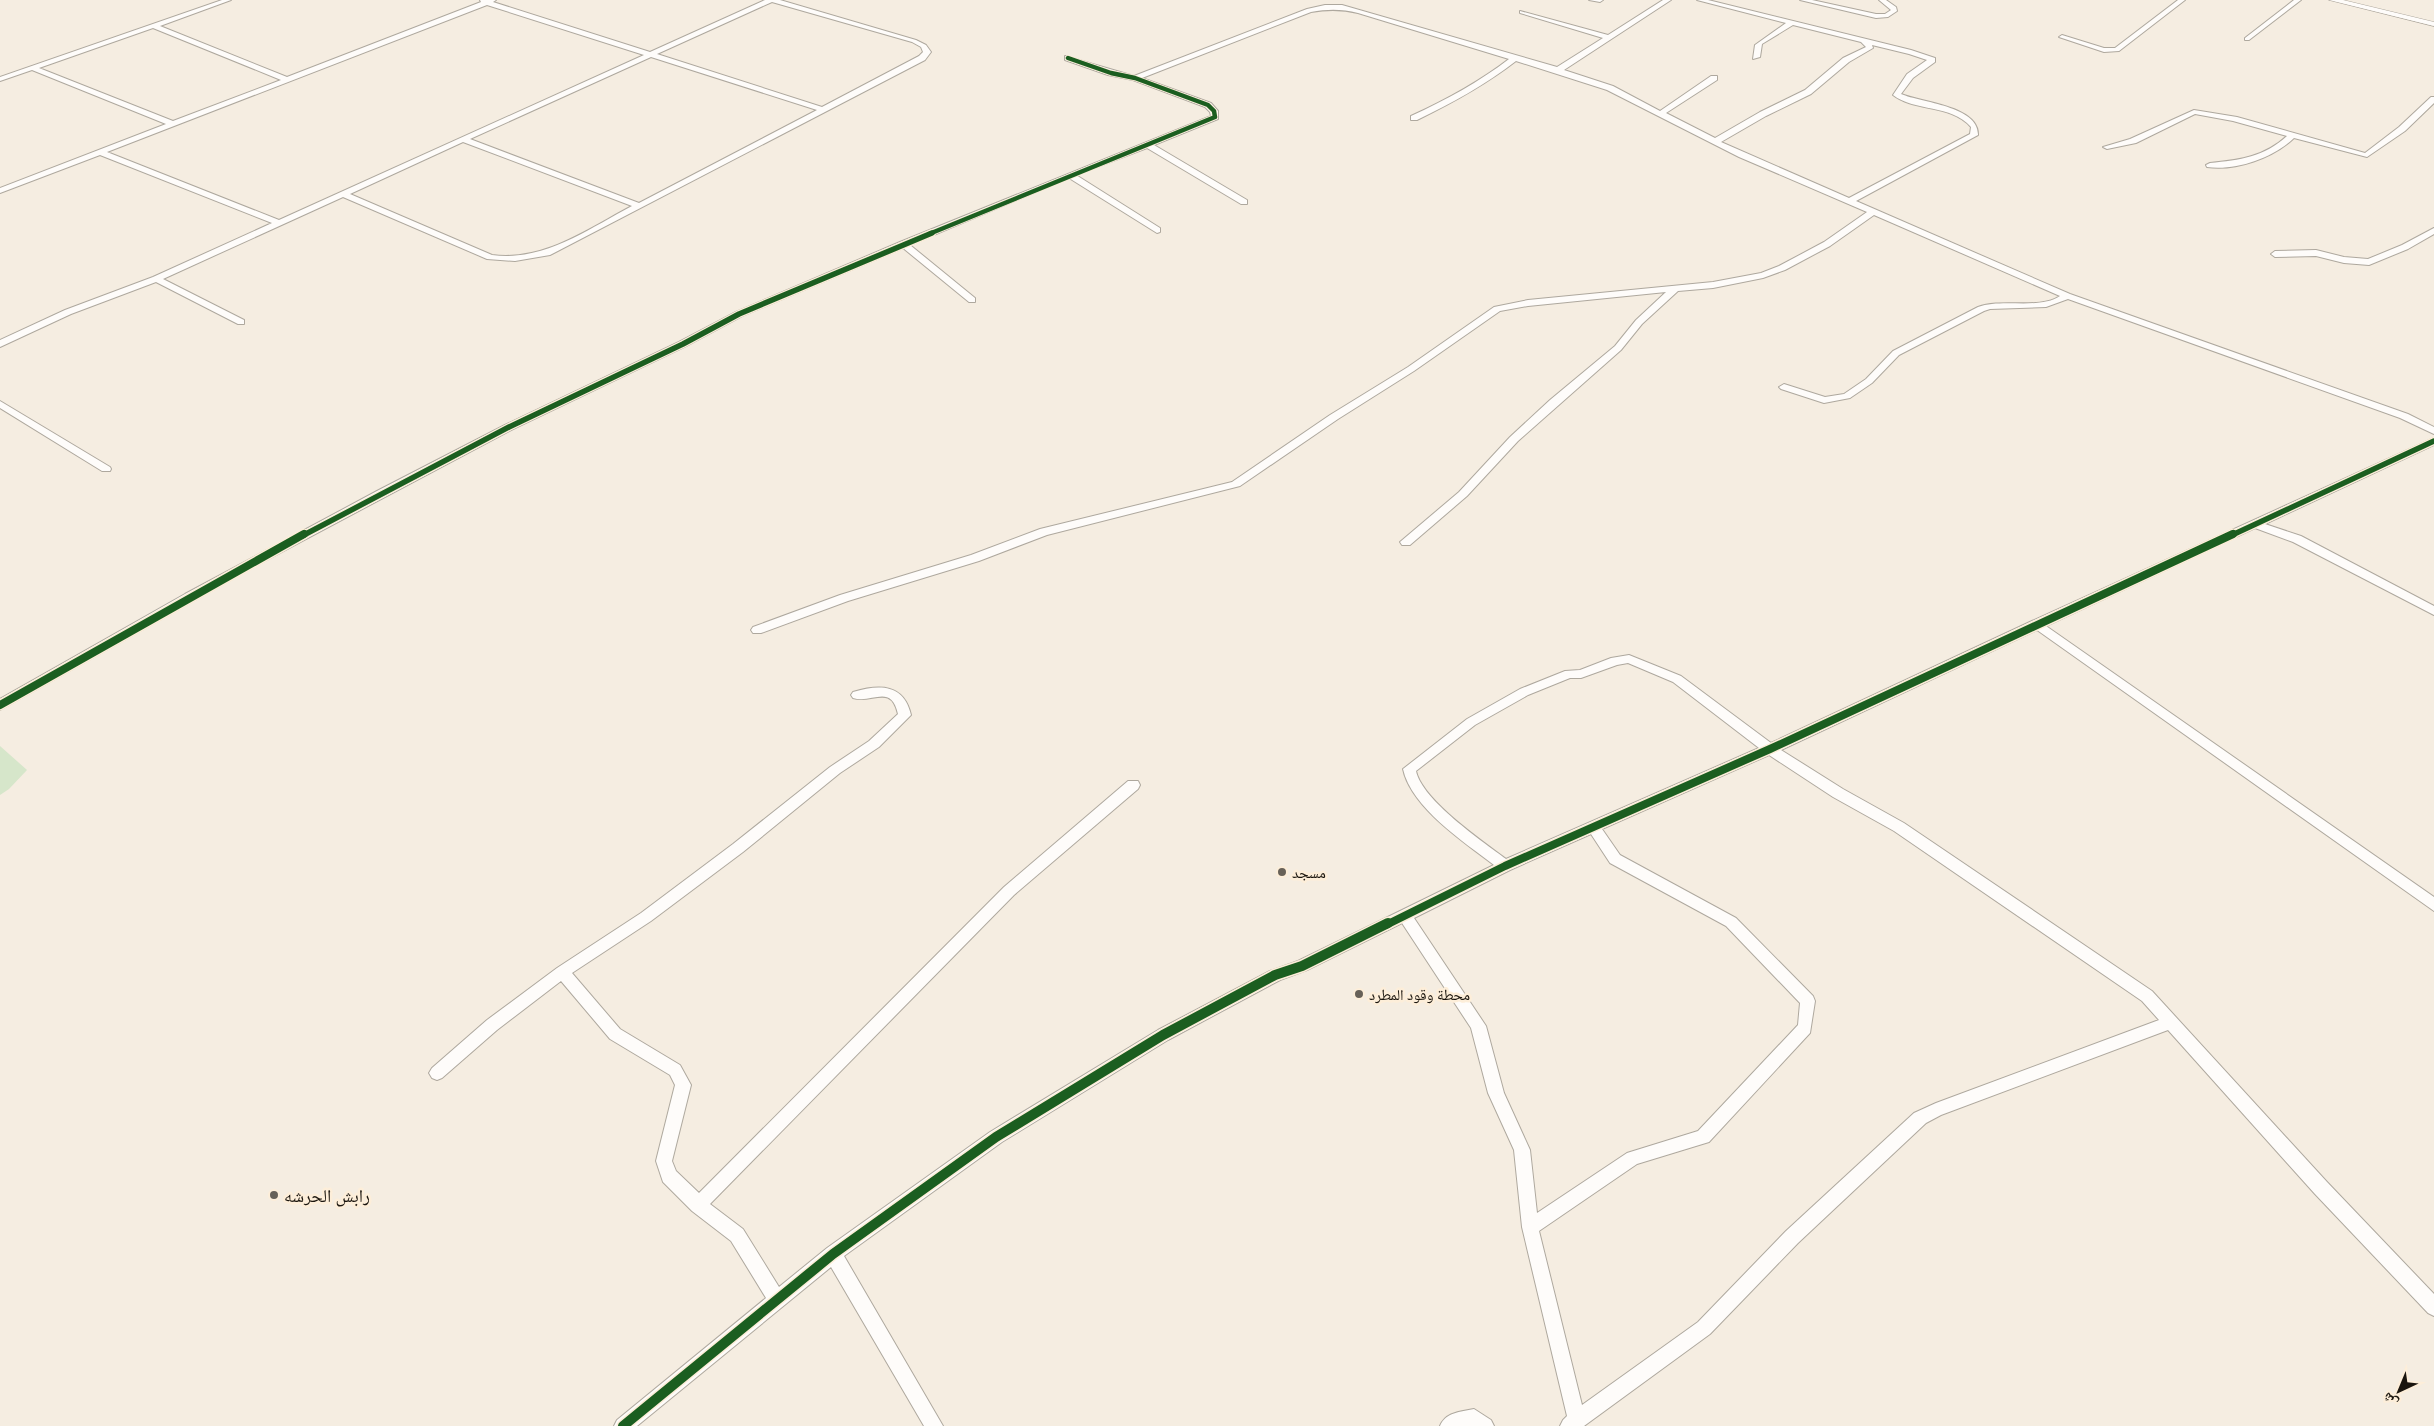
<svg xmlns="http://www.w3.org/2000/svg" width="2434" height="1426" viewBox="0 0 2434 1426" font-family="Ubuntu,'Noto Naskh Arabic',sans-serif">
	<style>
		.green { fill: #d6e6ca }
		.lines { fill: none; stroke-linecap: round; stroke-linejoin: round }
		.minor-casing { stroke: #aea89e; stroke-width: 2 }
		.tertiary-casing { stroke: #aea89e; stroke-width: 1 }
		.minor { fill: #fefcfa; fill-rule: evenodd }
		.tertiary { fill: #fefcfa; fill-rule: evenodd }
		.cycleway-far3-casing { stroke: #fdeed9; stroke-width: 6 }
		.cycleway-far2-casing { stroke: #fdeed9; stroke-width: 8 }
		.cycleway-far1-casing { stroke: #fdeed9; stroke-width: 11 }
		.cycleway-casing { stroke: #fdeed9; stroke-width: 13 }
		.cycleway-far3 { stroke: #1b5e20; stroke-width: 4.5 }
		.cycleway-far2 { stroke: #1b5e20; stroke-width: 5.5 }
		.cycleway-far1 { stroke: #1b5e20; stroke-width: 8 }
		.cycleway { stroke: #1b5e20; stroke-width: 10 }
		.poi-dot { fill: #676158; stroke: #fdeed9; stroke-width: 2 }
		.labels { text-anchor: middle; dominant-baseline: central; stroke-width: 5; stroke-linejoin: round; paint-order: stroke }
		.poi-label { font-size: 15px; fill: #1a150e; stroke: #fdeed9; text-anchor: start }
		.near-poi-label { font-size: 18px; fill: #1a150e; stroke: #fdeed9; text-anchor: start }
	</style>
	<rect width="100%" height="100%" fill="#f5ede1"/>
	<path class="green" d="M0,746L27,770L9,789L0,795Z"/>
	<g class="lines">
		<g class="minor-casing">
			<path id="minor" d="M222,0H231L160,26L287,77L481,2L480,0H496L493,2L650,52L765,0H780L916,40L926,45L931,52L925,60L550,255L515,261L487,259L343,197L163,279L244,320V324H238L156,282L71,314L0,347V340L65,310L153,277L272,223L100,155L0,193V188L166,124L32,70L0,81V77ZM772,2L912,42L921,47L923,52L919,56L822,107L657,54ZM487,5L644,55L279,220L107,152ZM153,28L281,80L173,121L39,68ZM651,57L817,110L639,203L470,139ZM463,142L632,206C588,229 544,262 492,255L350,194Z
				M1589,0H1603L1600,2Z
				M1663,0H1671L1564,70L1613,86L1660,111L1711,76H1717V80L1666,113L1715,138L1760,112L1805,90L1843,58L1866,47L1861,42L1793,25L1762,44L1760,57L1753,59L1755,45L1786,23L1697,0H1708L1911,50L1935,58V62L1913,78L1901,94C1922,103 1979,106 1978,135L1856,201L2070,294L2408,414L2434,427V434L2400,418L2068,299L2046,307L1990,309L1984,311L1899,355L1872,383L1850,398L1824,403L1781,389L1779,387L1784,384L1825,397L1844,394L1866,379L1893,351L1978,307C2002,298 2039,310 2060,296L1874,215L1830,246L1785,270L1763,278L1713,288L1678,291L1642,324L1621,350L1518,441L1467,496L1410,545H1402L1400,542L1459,492L1510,437L1550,400L1615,346L1636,320L1666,292L1528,306L1500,311L1414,371L1338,419L1240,486L1047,535L979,561L848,601L761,633H753L751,630L753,627L840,595L971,555L1040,529L1232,482L1330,415L1408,367L1494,307L1528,300L1713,282L1761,273L1779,266L1824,242L1867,212L1739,157L1607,90L1516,61C1485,85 1452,103 1417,120H1411V116C1446,100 1479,82 1509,59L1358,13C1342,9 1328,9 1311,12L1142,78L1211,103L1218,111V119L1154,145L1247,200V204H1241L1147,148L1076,175L1160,228V232L1157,233L1069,178L910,245L975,298V302H969L903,248L742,316L686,346L513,429L257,565L0,710V699L185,594L377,491L505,425L679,342L736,312L900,242L1211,116L1210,112L1205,107L1133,80L1108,75L1065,60V56L1134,76L1307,9L1325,5H1342L1557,67L1603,38L1520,13V11L1608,35ZM1872,45L1909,54L1927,60L1907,74L1893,95C1915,112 1951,104 1971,127L1970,134L1849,198L1721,142L1766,116L1811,94L1849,62L1873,48Z
				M1800,0H1812L1876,14H1885L1891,10L1879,0H1886L1896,7L1897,11L1888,17L1876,18Z
				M2178,0H2185L2119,51L2104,52L2059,37L2062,35L2104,48H2115Z
				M2294,0H2301L2249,40H2245V38Z
				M2431,97H2434V103L2405,131L2367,157L2294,138C2273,158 2236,171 2207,167L2206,165L2210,163C2240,160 2264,157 2287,136L2233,121L2195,114L2136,143L2107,149L2103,147L2130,139L2194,110L2237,117L2365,153L2399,127Z
				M2434,228V234L2408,249L2369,265L2344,263L2316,256L2275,257L2271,254L2275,251L2316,250L2344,257L2368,259L2402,245Z
				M0,401L110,467L111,469L110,471H102L0,408Z
				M2434,438V445L2265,524L2301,536L2434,606V615L2293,542L2255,528L2046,626L2434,897V911L2037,630L1781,750L1843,789L1904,823L2152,991L2327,1182L2434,1294V1316L2428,1313L2315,1194L2168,1030L1941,1115L1926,1123L1798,1243L1710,1334L1584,1426H1560L1563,1420L1567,1416L1522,1227L1514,1150L1488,1093L1471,1028L1402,923L1307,970L1280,980L1168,1040L1002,1142L844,1256L943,1426H924L831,1267L637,1426H614L617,1420L766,1298L731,1241L692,1211L663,1182L656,1161L675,1085L670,1075L610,1039L561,981L497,1030L442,1078L437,1080L432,1078L429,1073L432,1068L487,1020L557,968L641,913L733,844L830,767L869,741L898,714C891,683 872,704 853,698L851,695L853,692C880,684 904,684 911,715L879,747L840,773L743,852L651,921L572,973L620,1029L680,1065L691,1085L672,1161L676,1171L699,1193L1004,887L1128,781H1138L1140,785L1138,789L1014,895L710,1204L743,1229L779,1287L827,1248L990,1132L1158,1030L1270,971L1298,961L1494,865C1464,842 1411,807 1403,769L1467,719L1520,689L1565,671L1580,670L1611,658L1629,655L1681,676L1771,743L2032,621ZM1628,663L1673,682L1759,748L1506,859C1482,841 1422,800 1416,771L1475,725L1528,695L1570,678H1581L1617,665ZM1769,755L1833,797L1894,831L2142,1001L2159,1020L1936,1103L1914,1113L1786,1231L1698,1322L1582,1405L1539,1231L1637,1164L1709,1142L1810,1033L1815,1001L1813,996L1736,918L1620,855L1602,829ZM1591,834L1610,863L1726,926L1800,1003L1798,1025L1698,1131L1627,1153L1537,1213L1530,1150L1504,1093L1486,1026L1414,918L1510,870Z
				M1474,1409L1491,1420L1494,1426H1440C1446,1412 1460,1412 1474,1409Z"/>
		</g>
		<g class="tertiary-casing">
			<path id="tertiary" d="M2329,0H2343L2434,22V26Z"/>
		</g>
		<use href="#minor" class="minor"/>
		<use href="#tertiary" class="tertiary"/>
		<g class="cycleway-far3-casing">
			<path id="cycleway-far3" d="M929,234L1215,117L1214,111L1208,105L1135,78L1111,73L1068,58"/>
		</g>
		<g class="cycleway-far2-casing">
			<path id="cycleway-far2" d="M302,536L509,427L683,344L739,314L932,233
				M2230,536L2434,441"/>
		</g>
		<g class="cycleway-far1-casing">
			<path id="cycleway-far1" d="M0,705L304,534
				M1386,925L1505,866L1770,749L2233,534"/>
		</g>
		<g class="cycleway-casing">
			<path id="cycleway" d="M623,1426L833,1254L996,1137L1163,1035L1275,975L1302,966L1388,923"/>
		</g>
		<use href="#cycleway-far3" class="cycleway-far3"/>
		<use href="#cycleway-far2" class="cycleway-far2"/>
		<use href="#cycleway-far1" class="cycleway-far1"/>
		<use href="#cycleway" class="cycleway"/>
	</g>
	<g class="poi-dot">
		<circle cx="1282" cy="872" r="5"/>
		<circle cx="1359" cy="994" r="5"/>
		<circle cx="274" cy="1195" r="5"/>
	</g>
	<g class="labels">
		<g class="poi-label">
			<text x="1292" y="872">مسجد</text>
			<text x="1369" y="994">محطة وقود المطرد</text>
		</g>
		<g class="near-poi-label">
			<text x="284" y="1195">رابش الحرشه</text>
		</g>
	</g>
	<g transform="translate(2399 1391) rotate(224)" stroke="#fdeed9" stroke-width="4" paint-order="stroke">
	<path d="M0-4L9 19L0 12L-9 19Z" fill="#1a150e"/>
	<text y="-8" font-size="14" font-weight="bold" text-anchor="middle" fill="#1a150e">ش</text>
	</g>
</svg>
